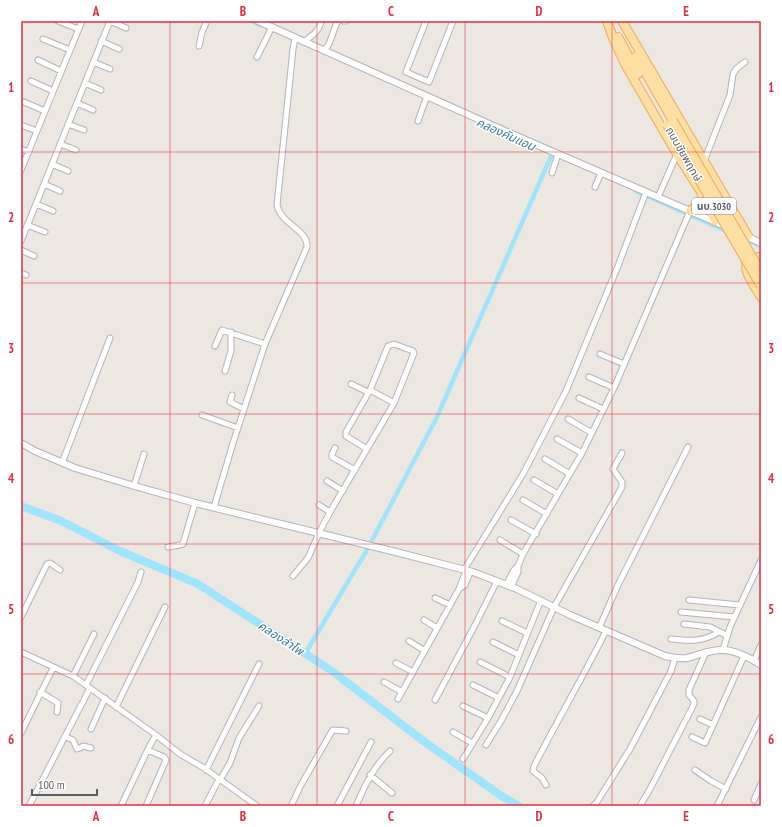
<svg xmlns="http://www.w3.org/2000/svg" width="782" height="827" viewBox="0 0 782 827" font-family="'PT Sans Narrow','Noto Sans Thai',sans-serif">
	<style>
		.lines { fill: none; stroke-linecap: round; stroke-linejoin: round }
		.canal { stroke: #9fe4fd; stroke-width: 4.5 }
		.river { stroke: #9fe4fd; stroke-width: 8 }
		.minor-casing { stroke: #b1b4b8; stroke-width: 7 }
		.tertiary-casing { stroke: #b1b4b8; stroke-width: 8 }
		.primary-casing { stroke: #eea957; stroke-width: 10 }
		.minor { stroke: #fff; stroke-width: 5 }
		.tertiary { stroke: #fff; stroke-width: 6 }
		.primary { stroke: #fddfa4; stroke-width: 8 }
		.primary-bridge-casing { stroke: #eea957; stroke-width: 10; stroke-linecap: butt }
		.primary-bridge { stroke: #fddfa4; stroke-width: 8 }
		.grid { fill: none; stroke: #e52d3f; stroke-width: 1; stroke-opacity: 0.55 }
		.labels { text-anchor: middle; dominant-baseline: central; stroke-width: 3; stroke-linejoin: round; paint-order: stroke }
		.shield { fill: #fff; stroke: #8b8e90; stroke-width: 1 }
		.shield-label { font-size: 10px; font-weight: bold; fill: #595e61 }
		.street-label { font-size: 11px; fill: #595e61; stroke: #fff }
		.water-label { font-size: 12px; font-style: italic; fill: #397b9c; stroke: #fff }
		.neatline { fill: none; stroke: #e52d3f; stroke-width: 1.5 }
		.grid-label { font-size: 13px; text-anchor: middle; font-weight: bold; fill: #e52d3f }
	</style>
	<rect width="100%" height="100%" fill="#ece7e0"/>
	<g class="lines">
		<path class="canal" d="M252,21L260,25
			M636,191L728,232
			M742,238L761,246
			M305,654L368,548L437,417L552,154"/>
		<path class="river" d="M21,506L59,520L120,551L198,584L332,671L426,743L503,797L519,806"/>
		<g class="minor-casing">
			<path id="minor" d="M58,21L78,29
				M110,21L126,28
				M343,21H346
				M426,21L406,72L429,82L453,21
				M43,39L70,50
				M101,41L119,49
				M304,42C311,36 320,31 321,21
				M199,46L202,32L207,21
				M324,51L329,44L337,22L339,21
				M257,57L272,27
				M38,60L61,71
				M93,62L110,69
				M31,81L53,91
				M85,83L101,90
				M24,102L45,111
				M77,103L93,110
				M418,121L427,96
				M68,124L84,130
				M21,125L37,131
				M60,144L76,150
				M21,149L29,152
				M704,161L730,95L733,74L737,68L745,62
				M52,164L68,171
				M21,170L82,21
				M552,173L558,154
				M44,184L60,191
				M595,187L601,173
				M658,197L677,154
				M36,204L53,211
				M27,225L45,232
				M21,241L110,21
				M21,250L34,256
				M21,273L26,275
				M215,346L222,330L265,344
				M600,354L624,364
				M225,371L231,351V332
				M589,377L614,388
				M351,384L368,392
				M370,390L394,403
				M232,395L230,402L244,409
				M579,398L603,409
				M202,415L238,428
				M568,419L592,433
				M557,439L582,453
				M335,448L332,454V457L355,470
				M545,459L570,474
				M62,463L110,338
				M534,480L558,494
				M327,481L343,491
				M134,486L144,454
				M523,500L547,514
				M319,505L330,512
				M214,507L233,443L265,344L307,247C308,229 281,225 277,205L293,49L295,38
				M511,520L536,534
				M500,540L523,554
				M168,547L180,545L183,544L195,503
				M518,566L523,554L582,453L614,388L690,211
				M464,570L523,474L566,391L618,266L646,192
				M466,571L459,589L465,585L470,572
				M293,576L308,558L319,533L330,512L394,403L414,353L413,351L394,344L388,346L370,390L346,432V436L367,449
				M506,585L514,570L518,566V572L511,587
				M435,598L450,605
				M689,600L740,605
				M681,612L734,617
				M21,617L47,564L50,563L60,570
				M424,620L437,628
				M502,621L527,633
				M684,624L710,627L726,635
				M599,628L618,585L688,447
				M671,639C690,641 703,642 719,632
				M409,641L425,651
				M493,642L519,655
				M723,650L730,627L761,560
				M21,652L73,676L156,735L180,754L204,768L257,806
				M754,661L761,645
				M480,662L510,677
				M396,663L413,672
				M73,676L94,634
				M384,682L402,692
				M86,685L138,582L141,572
				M473,685L499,698
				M40,692L58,703L57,712
				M398,699L459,589
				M435,700L474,627L497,581
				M463,706L488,718
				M116,707L165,607
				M700,719L713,725
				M91,729L105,698
				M453,732L472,743
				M21,733L53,668
				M66,737L73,740L77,749L80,748L83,746L91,748
				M692,737L705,743L744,656
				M486,745L501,721L517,691L554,607L622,487V482L613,469L622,453
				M463,759L488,718L510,677L541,600
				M206,770L259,664
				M695,770L711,781L726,789
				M370,775L392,793
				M220,780L230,763L239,738L259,706
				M546,785L542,778L533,771L534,766C557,721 583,677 606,631
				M754,800L761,784
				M29,806L90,688
				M121,806L149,747L156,735
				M146,806L166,760L164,757L148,750
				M205,806L219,779
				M291,806L301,785L332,731L333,730L346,731
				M337,806L371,742
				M356,806C365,785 374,766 390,751
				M593,806L597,802L630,749L671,671L675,658
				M640,806L650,789L694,704V701L689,695V690L706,652
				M717,806L761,717"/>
		</g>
		<g class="tertiary-casing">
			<path id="tertiary" d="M258,21L514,135L727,227
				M744,235L761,243
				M21,443L35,451L75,468L131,485L195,503L396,552L473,572L517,589L570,615L665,656C673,658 679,659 687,658C699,655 711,649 724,650C736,651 751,658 761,665"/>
		</g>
		<g class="primary-casing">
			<path id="primary" d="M607,21L613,38L625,64L677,154L703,195L715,221
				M622,21L748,236
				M618,37L638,74
				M636,56L673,121
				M690,211L700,203L703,195
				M761,258L760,257C732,258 754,285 761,297"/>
		</g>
		<use href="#minor" class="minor"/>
		<use href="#tertiary" class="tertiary"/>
		<use href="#primary" class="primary"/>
		<g class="primary-bridge-casing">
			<path id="primary-bridge" d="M673,121L761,272
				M667,125L761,286"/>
		</g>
		<use href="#primary-bridge" class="primary-bridge"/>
	</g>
	<path class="grid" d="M170,21V806M317,21V806M465,21V806M612,21V806M21,152H761M21,283H761M21,414H761M21,544H761M21,674H761"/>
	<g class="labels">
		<rect class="shield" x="692" y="198" width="44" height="16" rx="3"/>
		<g class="shield-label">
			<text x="714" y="206">นบ.3030</text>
		</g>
		<g class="street-label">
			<text transform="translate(684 154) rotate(60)">ถนนชัยพฤกษ์</text>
		</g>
		<g class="water-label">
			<text transform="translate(506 134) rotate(24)">คลองคันแอน</text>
			<text transform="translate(281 638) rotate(33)">คลองลำโพ</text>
		</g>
	</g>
	<rect width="782" height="827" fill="none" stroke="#ffffff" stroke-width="44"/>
	<path d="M32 789v6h65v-6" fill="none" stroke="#595e61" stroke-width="2"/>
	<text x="38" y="789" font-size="12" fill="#595e61" stroke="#ffffff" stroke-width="3" paint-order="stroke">100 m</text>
	<rect x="22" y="22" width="738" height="783" class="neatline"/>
	<g class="grid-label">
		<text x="96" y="16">A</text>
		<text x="243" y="16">B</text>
		<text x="391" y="16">C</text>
		<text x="539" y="16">D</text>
		<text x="686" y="16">E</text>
		<text x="11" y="92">1</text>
		<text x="771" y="92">1</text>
		<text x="11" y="222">2</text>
		<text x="771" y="222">2</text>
		<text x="11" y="353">3</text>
		<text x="771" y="353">3</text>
		<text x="11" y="483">4</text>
		<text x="771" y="483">4</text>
		<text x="11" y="614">5</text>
		<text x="771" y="614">5</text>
		<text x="11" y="744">6</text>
		<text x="771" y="744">6</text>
		<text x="96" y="821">A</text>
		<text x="243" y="821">B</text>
		<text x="391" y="821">C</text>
		<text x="539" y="821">D</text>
		<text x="686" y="821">E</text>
	</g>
</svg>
